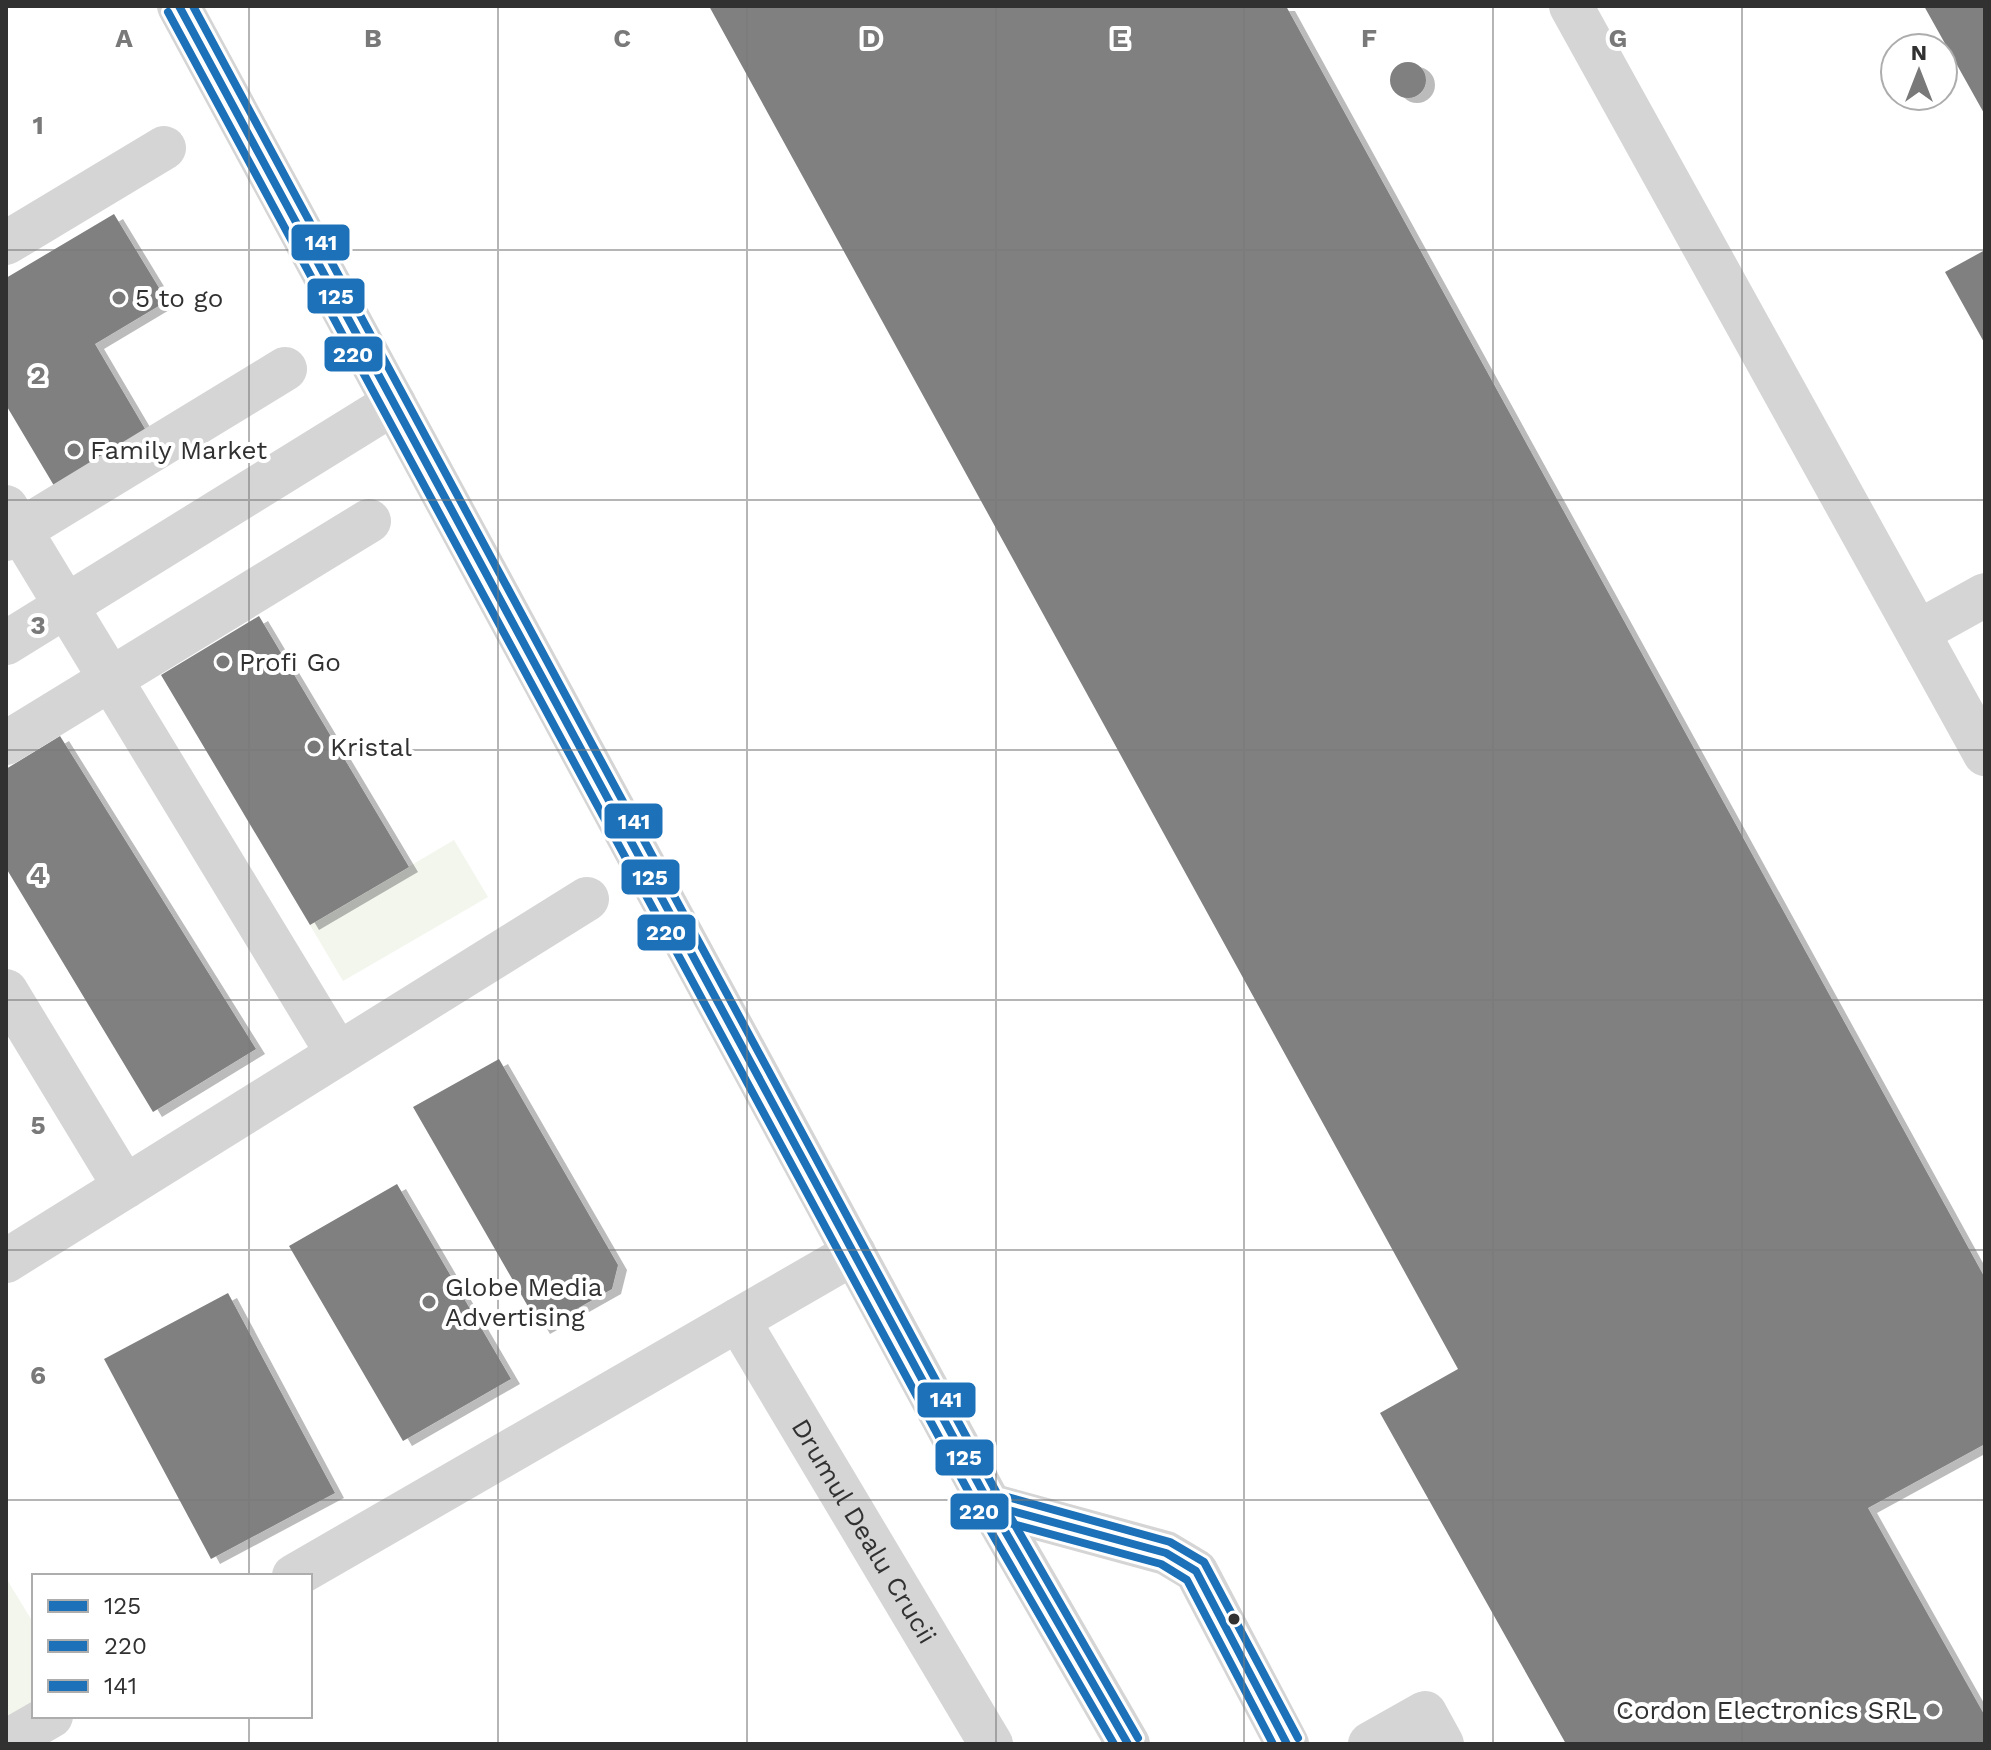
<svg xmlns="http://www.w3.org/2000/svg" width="1991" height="1750" viewBox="0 0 1991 1750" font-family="'Work Sans',sans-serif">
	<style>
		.green { fill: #f2f6ed }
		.building { fill: #808080; filter: url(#shadow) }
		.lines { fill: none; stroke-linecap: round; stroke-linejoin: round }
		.minor { stroke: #d5d5d5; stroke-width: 44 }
		.bus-1-casing { stroke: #fff; stroke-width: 14 }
		.bus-2-casing { stroke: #fff; stroke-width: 14 }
		.bus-3-casing { stroke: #fff; stroke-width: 14 }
		.bus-1 { stroke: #1d71b8; stroke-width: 8 }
		.bus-2 { stroke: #1d71b8; stroke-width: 8 }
		.bus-3 { stroke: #1d71b8; stroke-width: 8 }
		.grid { fill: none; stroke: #797979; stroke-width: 2; stroke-opacity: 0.55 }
		.poi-dot { fill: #797979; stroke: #fff; stroke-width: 3 }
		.bus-dot { fill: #313131; stroke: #fff; stroke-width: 3 }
		.labels { text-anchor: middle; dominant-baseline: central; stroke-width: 8; stroke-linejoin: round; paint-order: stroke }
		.poi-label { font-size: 26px; fill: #313131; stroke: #fff; text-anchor: start }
		.street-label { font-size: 26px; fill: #313131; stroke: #fff }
		.grid-label { font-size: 26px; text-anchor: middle; font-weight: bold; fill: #797979; stroke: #fff; stroke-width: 8; stroke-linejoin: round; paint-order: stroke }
		.line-badge { stroke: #fff; stroke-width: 3 }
		.badge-label { font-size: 22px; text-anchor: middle; font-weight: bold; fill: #fff }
	</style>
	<defs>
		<filter id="shadow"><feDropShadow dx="9" dy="5" stdDeviation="0" flood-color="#0004"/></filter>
	</defs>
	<rect width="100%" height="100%" fill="#fff"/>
	<path class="green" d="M454,840L488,897L343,981L310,925Z
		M6,1578L34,1624V1701L6,1718Z"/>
	<path class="building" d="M709,6H1286L1985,1278V1444L1868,1508L1985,1716V1743L1566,1744L1380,1413L1458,1369Z
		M1924,6H1985V115Z
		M1390 80a18 18 0 1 1 36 0a18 18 0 1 1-36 0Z
		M114,214L167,301L95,344L148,434L56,489L6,405V278Z
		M1985,250V344L1945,272Z
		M259,616L409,867L310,925L161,675Z
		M60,736L256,1049L153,1112L6,868V769Z
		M499,1059L618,1265L612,1289L541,1329L413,1107Z
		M397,1184L511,1379L403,1441L289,1246Z
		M228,1293L335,1493L211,1559L104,1359Z"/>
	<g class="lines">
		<g class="minor">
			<path d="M179,6L990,1505L1128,1744"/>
			<path d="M1571,6L1985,754"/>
			<path d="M6,243L164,148"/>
			<path d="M6,507L338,1054"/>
			<path d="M6,539L285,369"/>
			<path d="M1918,632L1985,595"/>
			<path d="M6,643L394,403"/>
			<path d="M6,743L369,521"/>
			<path d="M6,991L125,1187"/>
			<path d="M6,1261L587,899"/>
			<path id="s1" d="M738,1320L991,1744"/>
			<path d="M990,1505L1166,1553L1196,1571L1287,1744"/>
			<path d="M294,1576L854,1253"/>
			<path d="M6,1742L51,1716"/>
			<path d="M1370,1744L1425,1713L1442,1744"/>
		</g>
		<g class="bus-1-casing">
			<path id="bus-1" d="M179,6L990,1505L1128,1744
				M990,1505L1166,1553L1196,1571L1287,1744"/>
		</g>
		<g class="bus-2-casing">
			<path id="bus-2" d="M168,12L979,1511L1114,1744
				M987,1517L1161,1564L1187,1580L1273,1744"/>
		</g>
		<g class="bus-3-casing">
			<path id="bus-3" d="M193,6L1000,1499L1138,1738
				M993,1493L1170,1542L1204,1562L1298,1738"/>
		</g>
		<use href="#bus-1" class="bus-1"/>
		<use href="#bus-2" class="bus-2"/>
		<use href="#bus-3" class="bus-3"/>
	</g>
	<path class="grid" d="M249,6V1576M498,6V1744M747,6V1744M996,6V1744M1244,6V1744M1493,6V1744M1742,6V1744M6,250H1985M6,500H1985M6,750H1985M6,1000H1985M6,1250H1985M6,1500H1985M249,1716V1744"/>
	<g class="poi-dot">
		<circle cx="119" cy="298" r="8"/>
		<circle cx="74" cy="450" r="8"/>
		<circle cx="223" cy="662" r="8"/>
		<circle cx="314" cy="747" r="8"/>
		<circle cx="429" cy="1302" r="8"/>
		<circle cx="1933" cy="1710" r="8"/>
	</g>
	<circle class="bus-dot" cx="1234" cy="1619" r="7"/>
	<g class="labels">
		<g class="poi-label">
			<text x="135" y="298">5 to go</text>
			<text x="90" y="450">Family Market</text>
			<text x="239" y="662">Profi Go</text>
			<text x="330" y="747">Kristal</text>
			<text x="445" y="1287">Globe Media<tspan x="445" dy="30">Advertising</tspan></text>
			<text x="1917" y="1710" text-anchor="end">Cordon Electronics SRL</text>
		</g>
		<g class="street-label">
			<text stroke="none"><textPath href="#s1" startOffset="246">Drumul Dealu Crucii</textPath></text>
		</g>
	</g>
	<g class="grid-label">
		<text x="124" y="47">A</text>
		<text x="373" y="47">B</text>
		<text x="622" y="47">C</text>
		<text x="871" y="47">D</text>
		<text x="1120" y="47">E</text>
		<text x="1369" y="47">F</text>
		<text x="1618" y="47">G</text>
		<text x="38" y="134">1</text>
		<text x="38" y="384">2</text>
		<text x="38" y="634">3</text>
		<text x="38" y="884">4</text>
		<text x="38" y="1134">5</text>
		<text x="38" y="1384">6</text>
	</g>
	<g class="line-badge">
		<rect x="290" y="223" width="61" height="39" rx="8" fill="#1d71b8"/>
		<rect x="306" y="277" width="60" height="38" rx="8" fill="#1d71b8"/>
		<rect x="323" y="335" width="61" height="38" rx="8" fill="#1d71b8"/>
		<rect x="603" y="802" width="61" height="38" rx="8" fill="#1d71b8"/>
		<rect x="620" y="858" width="61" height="38" rx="8" fill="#1d71b8"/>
		<rect x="636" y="913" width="61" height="39" rx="8" fill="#1d71b8"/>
		<rect x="916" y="1381" width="61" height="38" rx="8" fill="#1d71b8"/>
		<rect x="934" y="1438" width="61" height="39" rx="8" fill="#1d71b8"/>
		<rect x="949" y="1492" width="61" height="39" rx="8" fill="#1d71b8"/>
	</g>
	<g class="badge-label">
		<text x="321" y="250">141</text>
		<text x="336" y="304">125</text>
		<text x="353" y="362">220</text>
		<text x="634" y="829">141</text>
		<text x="650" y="885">125</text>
		<text x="666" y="940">220</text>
		<text x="946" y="1407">141</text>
		<text x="964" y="1465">125</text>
		<text x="979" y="1519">220</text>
	</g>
	<rect width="1991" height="1750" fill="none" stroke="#313131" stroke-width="16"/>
	<rect x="32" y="1574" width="280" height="144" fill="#ffffff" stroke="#adadad" stroke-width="2"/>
	<rect x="48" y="1600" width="40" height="12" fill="#1d71b8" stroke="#adadad" stroke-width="2"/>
	<text x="104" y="1614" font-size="24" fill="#313131">125</text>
	<rect x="48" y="1640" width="40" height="12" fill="#1d71b8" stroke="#adadad" stroke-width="2"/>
	<text x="104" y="1654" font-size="24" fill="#313131">220</text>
	<rect x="48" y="1680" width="40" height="12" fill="#1d71b8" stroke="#adadad" stroke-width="2"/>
	<text x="104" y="1694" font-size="24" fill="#313131">141</text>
	<g transform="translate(1919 72)"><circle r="38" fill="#ffffff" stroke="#adadad" stroke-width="2"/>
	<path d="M0-6L14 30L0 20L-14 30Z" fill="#797979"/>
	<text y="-12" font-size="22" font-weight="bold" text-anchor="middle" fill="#313131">N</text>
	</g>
</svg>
